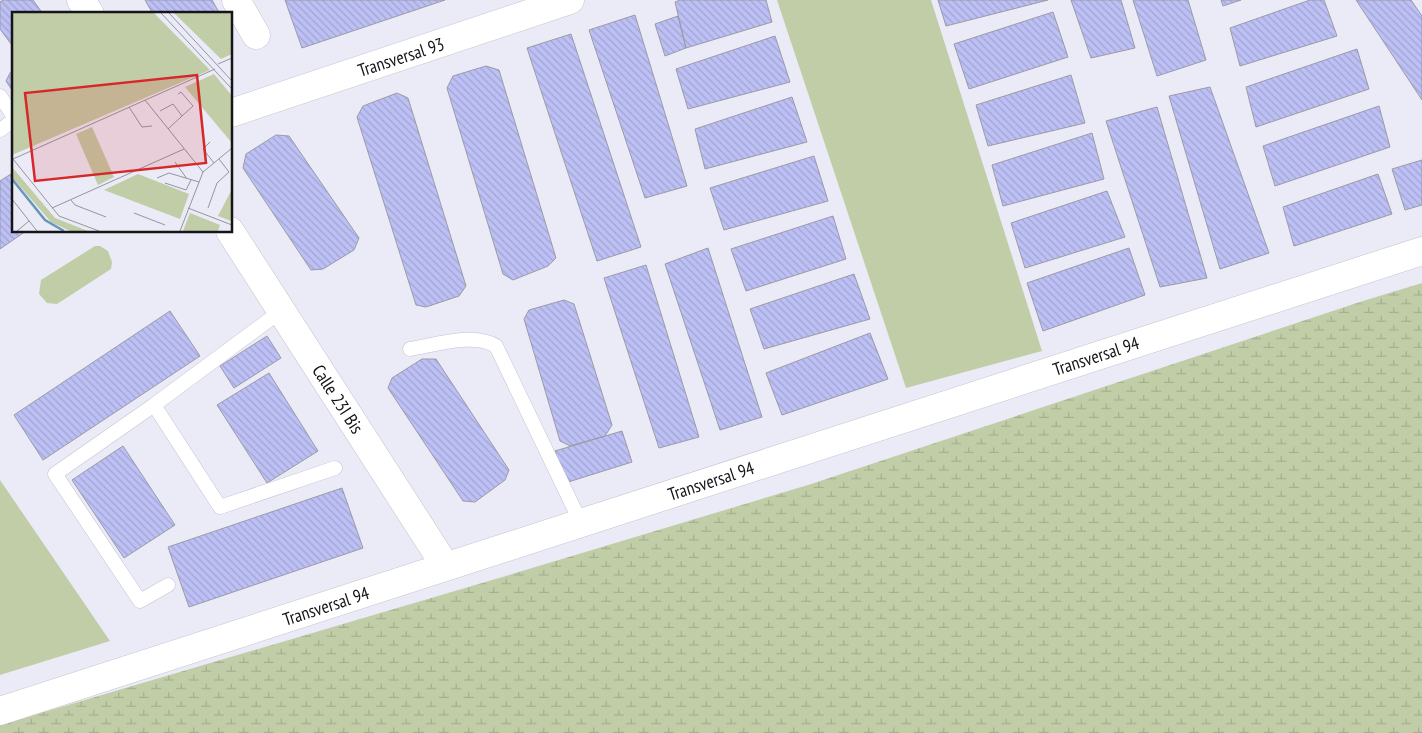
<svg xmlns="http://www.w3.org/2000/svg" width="1422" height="733" viewBox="0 0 1422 733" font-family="'PT Sans Narrow',sans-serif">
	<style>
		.green { fill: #c1cda7 }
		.wetland { fill: url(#wetland-marsh) }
		.building { fill: url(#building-back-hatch); stroke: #9a9ba6 }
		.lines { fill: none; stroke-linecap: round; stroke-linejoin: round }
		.service-casing { stroke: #c2c3ce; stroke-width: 15 }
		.minor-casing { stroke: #c2c3ce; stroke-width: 29 }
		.service { stroke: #fff; stroke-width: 14 }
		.minor { stroke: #fff; stroke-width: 28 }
		.labels { text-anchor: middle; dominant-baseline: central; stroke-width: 5; stroke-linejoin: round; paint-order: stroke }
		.street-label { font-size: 18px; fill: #151519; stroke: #fff }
		.inset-river { fill: none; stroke: #6796ba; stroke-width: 2.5 }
		.inset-road { fill: none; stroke: #95959e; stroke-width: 1 }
		.view { fill: #d62828; fill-opacity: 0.15; stroke: #d62828; stroke-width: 2.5 }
		.inset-edge { fill: none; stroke: #151519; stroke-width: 2.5 }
	</style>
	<defs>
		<pattern id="wetland-marsh" width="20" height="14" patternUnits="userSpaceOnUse" patternTransform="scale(1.25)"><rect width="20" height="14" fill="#c1cda7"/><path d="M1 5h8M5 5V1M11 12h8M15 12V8" fill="none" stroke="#a5af8f"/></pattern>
		<pattern id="building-back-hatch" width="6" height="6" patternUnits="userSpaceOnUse" patternTransform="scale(1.25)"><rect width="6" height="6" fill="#bdc0f5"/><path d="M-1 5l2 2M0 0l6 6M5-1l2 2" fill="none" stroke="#a2a4d1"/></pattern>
	</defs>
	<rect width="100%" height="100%" fill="#eaebf7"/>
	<path class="green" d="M777,0H931L1042,351L906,388Z
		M95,246H100L108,251L112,262L111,269L57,304L47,303L39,294L41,280Z
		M0,480L110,641L0,675Z"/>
	<path class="wetland" d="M1422,283V733H0V725L499,578L808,485L1363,301Z"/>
	<path class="building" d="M3,0H33L43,14H14V48L0,29V2Z
		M145,0H212L220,14H153Z
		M285,0H445L302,48Z
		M680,0H766L772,22L686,48L675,2Z
		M938,0H1048L946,26Z
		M1071,0H1121L1135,48L1091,58Z
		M1133,0H1188L1206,60L1157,76Z
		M1221,0H1241L1223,6Z
		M1310,0H1324L1337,36L1240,66L1230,28Z
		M1356,0H1411L1422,16V100Z
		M1053,12L1068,57L969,89L954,44Z
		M635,15L687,186L645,198L589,30Z
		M678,16L686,48L665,56L655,24Z
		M571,34L641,247L597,261L527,48Z
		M775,36L790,82L688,109L676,69Z
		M1357,49L1369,89L1256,127L1246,87Z
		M486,66L499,70L556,258L548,266L513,280L503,274L447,88L453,76Z
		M14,70V93L6,81L10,73Z
		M1071,75L1085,123L988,146L976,105Z
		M1210,87L1269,253L1220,269L1169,96Z
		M397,93L408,98L466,286L459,296L426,307L416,305L357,117L363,106Z
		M792,97L807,142L705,169L695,129Z
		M1379,106L1390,147L1275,186L1263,146Z
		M1157,107L1207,278L1160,287L1106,121Z
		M1092,133L1104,179L1003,206L992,165Z
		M276,135L289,136L359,238L354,250L323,269L311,270L243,168L246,154Z
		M814,156L828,201L724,230L710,188Z
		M1422,160V205L1405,210L1392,169Z
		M14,172V231H26L0,249V181Z
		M1378,174L1392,214L1294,246L1283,207Z
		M1107,191L1125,237L1025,268L1011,223Z
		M833,216L846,259L746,291L731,249Z
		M708,248L762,417L720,430L665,264Z
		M1129,248L1145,295L1043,331L1027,283Z
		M646,265L699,437L659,448L604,278Z
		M854,274L870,319L764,349L750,309Z
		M564,300L574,304L612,425L605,436L570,446L560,441L524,319L529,310Z
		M170,311L200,356L43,460L14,415Z
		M870,333L888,379L782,415L766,373Z
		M267,336L281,358L234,388L220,366Z
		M422,359H436L509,470L505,480L475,502L463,501L388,388L392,378Z
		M269,373L318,451L267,483L217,405Z
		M622,431L632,462L565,483L555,451Z
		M123,446L175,525L124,558L72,480Z
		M342,488L363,548L189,607L168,547Z"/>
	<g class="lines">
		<g class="service-casing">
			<path id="service" d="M0,96L14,117
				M0,130L14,120
				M281,311L154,405L220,507L335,468
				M410,349C435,345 475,332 496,346L581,523
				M154,405L55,474L140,601L168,585"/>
		</g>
		<g class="minor-casing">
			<path id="minor" d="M81,0L90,14
				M236,0L256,35
				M231,113L570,0
				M230,231L446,567
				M0,711L1422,251"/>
		</g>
		<use href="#service" class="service"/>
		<use href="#minor" class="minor"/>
	</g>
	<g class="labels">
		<g class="street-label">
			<text transform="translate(401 57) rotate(-18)">Transversal 93</text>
			<text transform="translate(1096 356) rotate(-18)">Transversal 94</text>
			<text transform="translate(338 399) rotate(57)">Calle 23I Bis</text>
			<text transform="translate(711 481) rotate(-18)">Transversal 94</text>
			<text transform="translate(326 606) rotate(-18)">Transversal 94</text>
		</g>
	</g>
	<g transform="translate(12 12)">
		<rect width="220" height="220" fill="#eaebf7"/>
		<path d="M202,62L220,84V131L173,75ZM80,115L102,165L86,173L64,122ZM0,155L43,206L76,219H58L39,210L0,165ZM126,162L177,182L168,207L92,178ZM220,177V206L219,209L206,204ZM178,201L208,213L206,219H171Z" fill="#c1cda7"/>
		<path d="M0,1H142L198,58L0,143ZM162,1H220V42L209,47Z" fill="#c1cda7"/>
		<path class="inset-river" d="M0,167L33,208L52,219"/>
		<path class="inset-road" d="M149,1L220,77M157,1L220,69M206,52L220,46M166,82L169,80L181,94L170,104M133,88L191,160M117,95L130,115L140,114M148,99L161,92L170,104L156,117M198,130L191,137L202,151M163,150L175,167M145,166L157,161L187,170M153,171L174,178L179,168M0,187L25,219M59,188L63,193L94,205M40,196L172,137M176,196L220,213M196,196L205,171L217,160L207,147M122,201L153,213M5,219L17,209M87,219L47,204L1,147L203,57M168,219L191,160L220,136"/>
		<path class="view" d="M185,63L194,151L23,169L13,81Z"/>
		<rect width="220" height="220" class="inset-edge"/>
	</g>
</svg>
